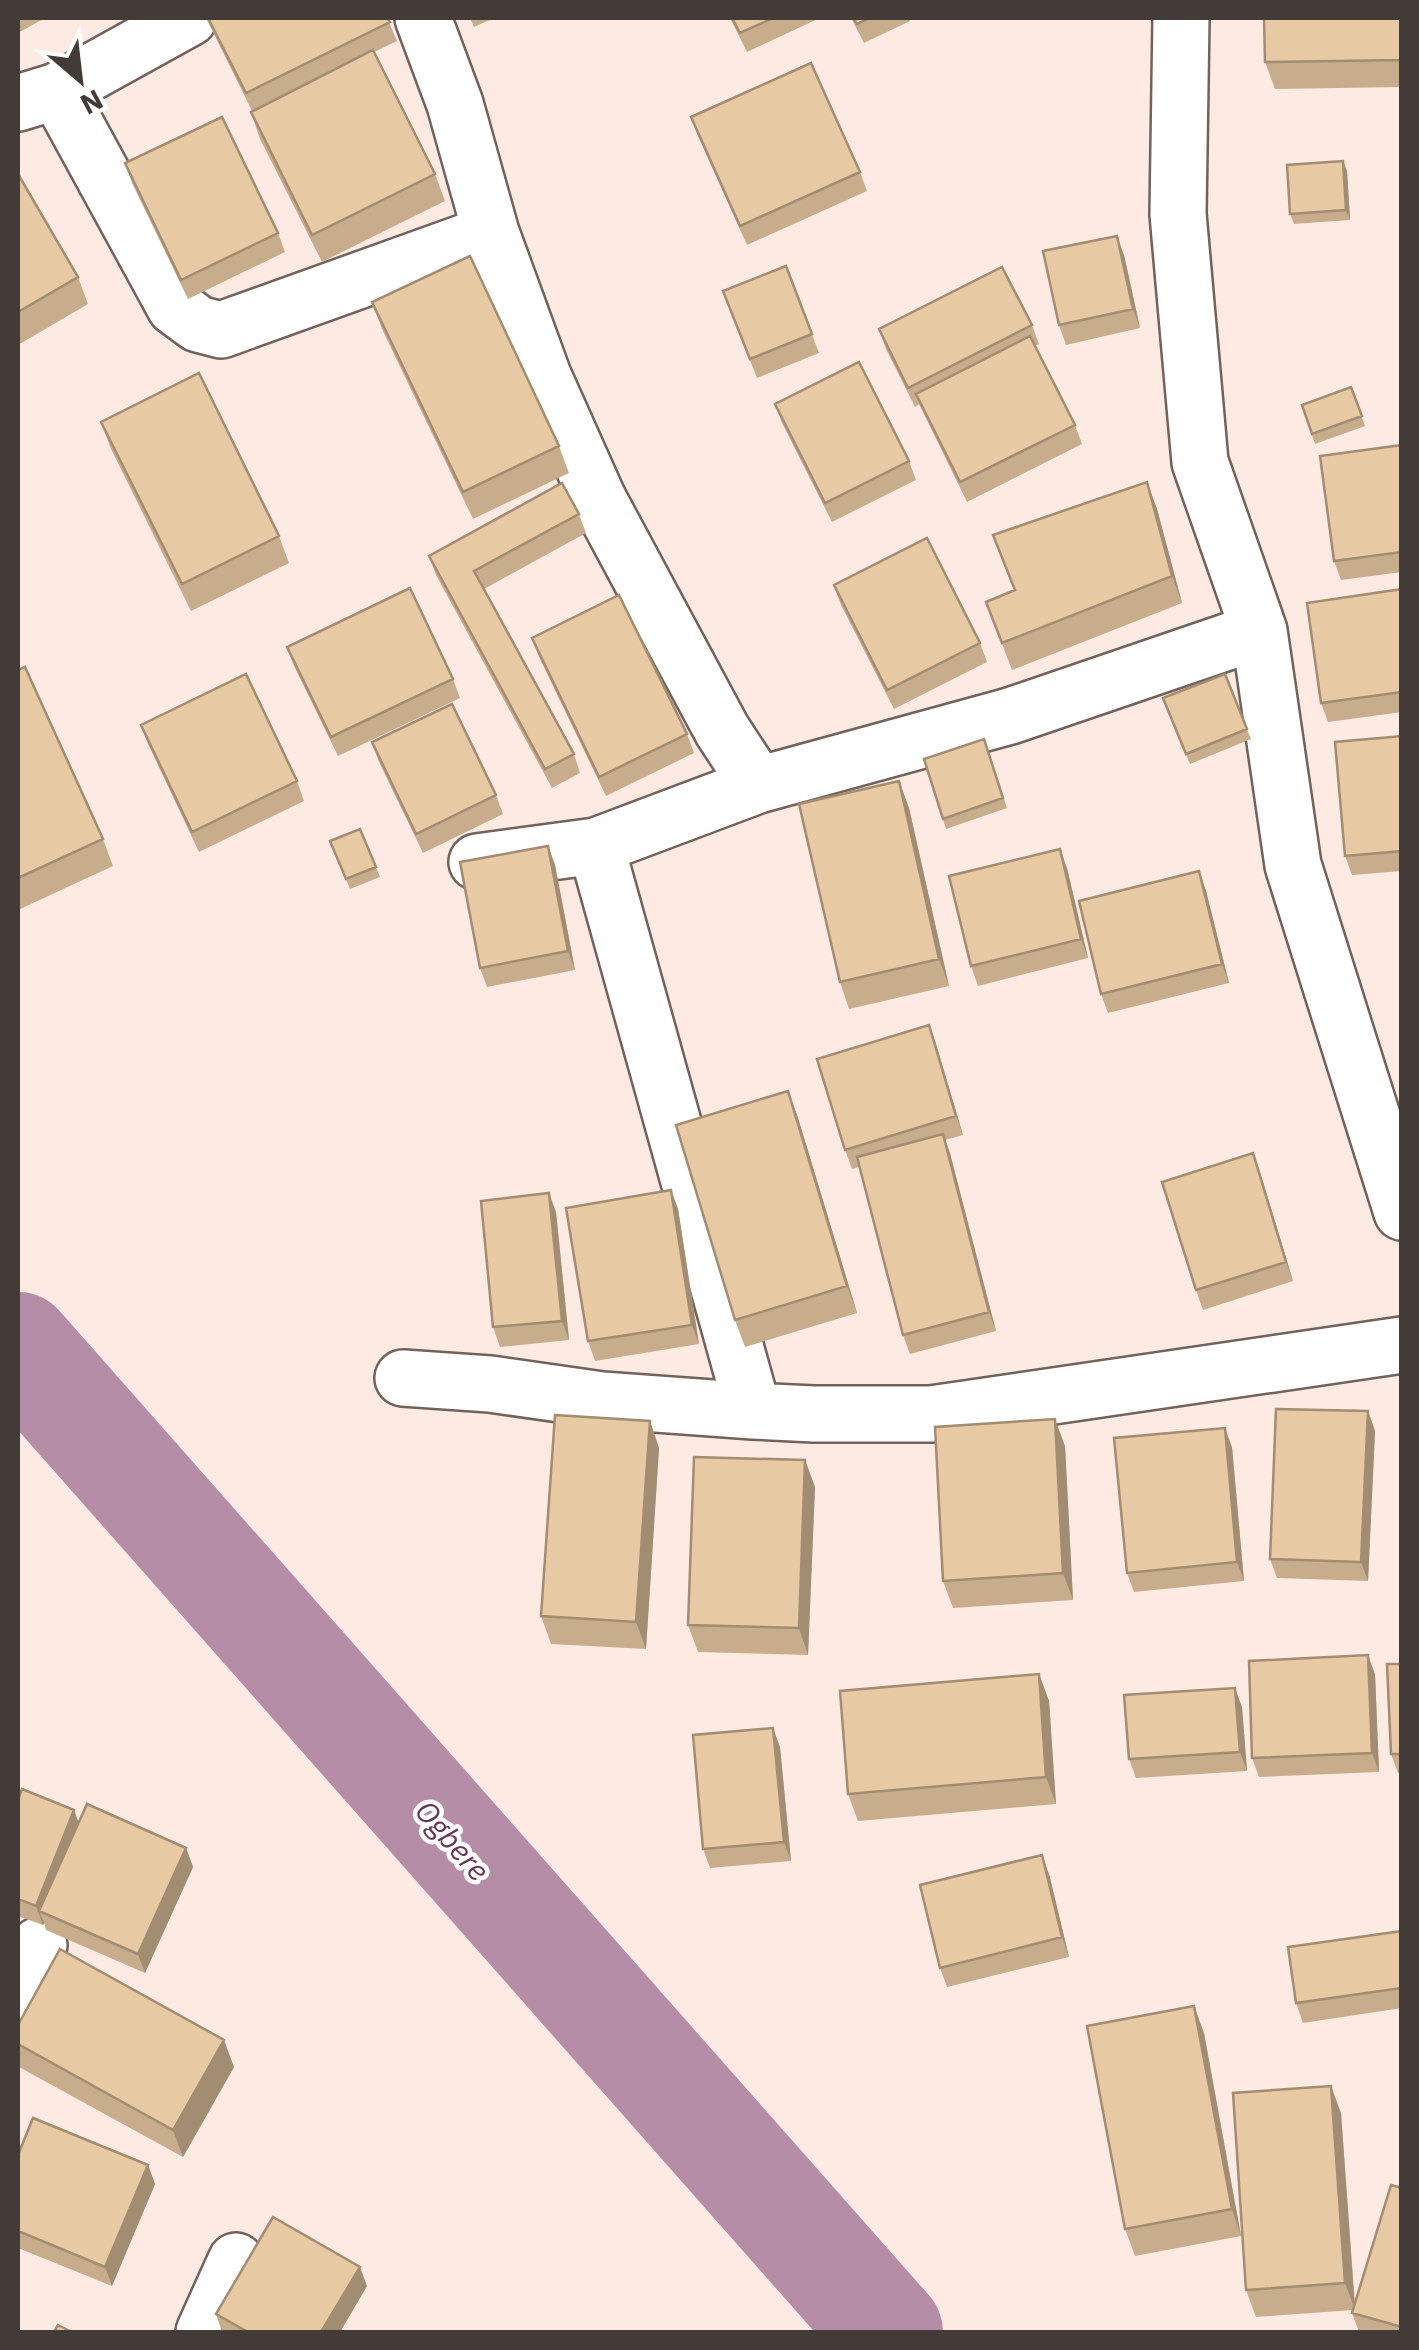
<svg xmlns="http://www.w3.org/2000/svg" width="1419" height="2350" viewBox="0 0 1419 2350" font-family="'IBM Plex Sans',sans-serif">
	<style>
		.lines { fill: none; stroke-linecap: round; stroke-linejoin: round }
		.river { stroke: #b68da7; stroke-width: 110 }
		.minor-casing { stroke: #72625c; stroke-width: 60 }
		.minor { stroke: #fff; stroke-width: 55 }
		.wall { fill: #c7ad8c }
		.shaded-wall { fill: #a28d72 }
		.building { fill: #e7c9a3; stroke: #a28d72; stroke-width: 2.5 }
		.labels { text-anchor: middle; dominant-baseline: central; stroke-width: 9; stroke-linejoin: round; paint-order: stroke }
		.water-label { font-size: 30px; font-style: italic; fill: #693459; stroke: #fff }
	</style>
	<rect width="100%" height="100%" fill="#fdeae3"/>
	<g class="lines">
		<path class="river" d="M18,1347L888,2332"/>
		<g class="minor-casing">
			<path id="minor" d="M423,18L455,104L491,233L543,376L598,499L722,730L758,785
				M1181,18L1178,214L1200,462L1259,631L1293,865L1402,1212
				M57,91L175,307L198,324L221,330L491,233
				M18,103L57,91L189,18
				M596,846L753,1411
				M477,862L596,846L758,785L1010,716L1259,631
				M403,1378L490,1384L602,1400L753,1411L814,1414H931L1402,1345
				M18,2002L39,1945
				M204,2332L236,2261"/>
		</g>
		<use href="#minor" class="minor"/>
	</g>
	<path class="wall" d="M18,18H45L18,33Z
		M206,18H387L397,41L374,52L435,174L445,201L322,262L260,139L251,112L252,111Z
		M470,18H494L474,27Z
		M730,18H820L747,52Z
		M851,18H909L910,21L864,43Z
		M1402,18V87L1275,89L1265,62Z
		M691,117L860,172L867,191L747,245L698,136Z
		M125,163L278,233L285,252L188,299L132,183Z
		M1347,171L1350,220L1294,224L1290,214Z
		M18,174L78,277L88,304L18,345Z
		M1124,255L1140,328L1066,345L1059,325Z
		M786,266L819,353L757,378L723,291Z
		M372,302L559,446L569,473L473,519L382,329Z
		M1032,325L1039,344L1035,346L1075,425L1082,444L967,502L919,404L915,407L886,349L879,329Z
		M1351,387L1365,426L1315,444L1302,405Z
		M775,404L909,461L916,480L832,522L782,423Z
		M101,422L279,536L289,563L191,611L111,449Z
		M1402,445V572L1341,580L1334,561Z
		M1147,482L1157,509L1182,603L1012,670L986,602L1014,590L993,535Z
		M579,514L586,533L484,589L574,754L580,773L552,788L436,575L429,556Z
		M834,585L980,643L987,662L894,709L841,605Z
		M1402,589V712L1328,722L1321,703Z
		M532,638L687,734L694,753L606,796L539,657Z
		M287,647L453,679L460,698L338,756L294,666Z
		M18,670L103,839L113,866L18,910Z
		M1225,674L1251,739L1190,764L1163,698Z
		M141,725L297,781L304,801L199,852L148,744Z
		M1402,736V871L1352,875L1345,856Z
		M984,739L1007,808L946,829L924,759Z
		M372,742L496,795L503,814L423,853L379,762Z
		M899,781L909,808L949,986L849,1009L840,982Z
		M360,829L380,877L350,889L330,841Z
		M548,846L555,865L575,970L487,987L480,968Z
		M1067,868L1088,958L978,986L971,966Z
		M1199,871L1206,891L1229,983L1108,1013L1101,994Z
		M929,1025L963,1135L945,1140L996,1331L910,1354L903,1335L859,1167L852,1169L845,1150Z
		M788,1091L798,1118L857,1313L745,1347L735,1320Z
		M1253,1153L1293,1281L1203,1310L1196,1290Z
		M671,1190L678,1209L699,1344L595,1361L588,1341Z
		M556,1212L569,1340L500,1347L493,1327Z
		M1368,1411L1375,1431L1368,1581L1277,1578L1270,1559Z
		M650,1421L659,1448L646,1649L551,1644L541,1616Z
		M1065,1446L1073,1600L953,1608L943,1581Z
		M1232,1447L1244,1581L1134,1592L1127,1573Z
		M805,1460L815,1487L808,1655L698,1652L688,1625Z
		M1402,1664V1773H1398L1391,1754Z
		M1039,1674L1049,1701L1056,1804L858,1821L848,1794Z
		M1375,1674L1379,1772L1259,1777L1252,1758Z
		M1242,1707L1247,1771L1136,1778L1129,1759Z
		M780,1747L791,1861L710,1868L703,1849Z
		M18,1800L79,1823L186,1848L193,1867L145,1973L46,1930L44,1923L43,1925L18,1916Z
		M1049,1874L1069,1957L947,1987L940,1968Z
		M1402,1931V2008L1303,2023L1296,2003Z
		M18,2025L234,2067L183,2157L19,2067L18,2063Z
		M1204,2033L1241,2236L1135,2256L1125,2229Z
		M1341,2113L1355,2304L1402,2188V2332H1359L1352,2313L1353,2310L1256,2317L1246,2290Z
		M18,2155L148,2165L155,2184L112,2286L18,2248Z
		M367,2286L340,2332H222L216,2314Z"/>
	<path class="shaded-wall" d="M1343,161L1347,171L1350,220L1346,210Z
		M1117,236L1124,255L1140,328L1133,309Z
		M1147,482L1157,509L1182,603L1172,576Z
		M899,781L909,808L949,986L939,959Z
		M548,846L555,865L575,970L568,951Z
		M1060,849L1067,868L1088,958L1081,939Z
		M1199,871L1206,891L1229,983L1222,964Z
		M929,1025L936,1044L963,1135L956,1116Z
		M788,1091L798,1118L857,1313L847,1286Z
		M943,1134L950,1153L996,1331L989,1312Z
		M1253,1153L1260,1172L1293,1281L1286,1262Z
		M671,1190L678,1209L699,1344L692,1325Z
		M549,1193L556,1212L569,1340L562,1321Z
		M1368,1411L1375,1431L1368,1581L1361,1562Z
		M1055,1419L1065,1446L1073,1600L1063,1573Z
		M650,1421L659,1448L646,1649L636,1622Z
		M1225,1428L1232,1447L1244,1581L1237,1562Z
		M805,1460L815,1487L808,1655L799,1628Z
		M1368,1655L1375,1674L1379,1772L1372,1753Z
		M1039,1674L1049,1701L1056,1804L1046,1777Z
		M1235,1688L1242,1707L1247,1771L1240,1752Z
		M773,1728L780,1747L791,1861L784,1842Z
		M74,1810L81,1829L39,1911L44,1923L43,1925L36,1906Z
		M186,1848L193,1867L145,1973L138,1954Z
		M1042,1855L1049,1874L1069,1957L1062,1937Z
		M1194,2006L1204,2033L1241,2236L1232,2209Z
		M224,2040L234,2067L183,2157L173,2130Z
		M1331,2086L1341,2113L1355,2310L1345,2283Z
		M148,2165L155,2184L112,2286L105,2267Z
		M360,2267L367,2286L340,2332H321Z"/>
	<path class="building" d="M208,18H387L390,22L246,93Z
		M732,18H773L740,33Z
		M853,18H870L857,24Z
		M1264,18H1402V60L1265,62Z
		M373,50L435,174L312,235L251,112Z
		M811,63L860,172L740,226L691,117Z
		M222,117L278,233L181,280L125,163Z
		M1343,161L1346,210L1290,214L1287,165Z
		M18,174L78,277L18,312Z
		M1117,236L1133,309L1059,325L1043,251Z
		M470,256L559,446L463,492L372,302Z
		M786,266L812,334L750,359L723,291Z
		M1002,267L1032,325L908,388L879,329Z
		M1030,336L1075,425L960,482L916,394Z
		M859,362L909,461L825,503L775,404Z
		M199,373L279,536L182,584L101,422Z
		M1351,387L1362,416L1312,434L1302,405Z
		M1402,445V552L1334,561L1320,456Z
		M1147,482L1172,576L1002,643L986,602L1015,590L993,535Z
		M562,483L579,514L474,571L574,754L545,769L429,556Z
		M927,538L980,643L887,690L834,585Z
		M410,588L453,679L331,737L287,647Z
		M1402,589V692L1321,703L1307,603Z
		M619,595L687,734L599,777L532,638Z
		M25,667L103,839L18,878V670Z
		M246,674L297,781L192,832L141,725Z
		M1225,674L1247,729L1186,754L1163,698Z
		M452,704L496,795L416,834L372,742Z
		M1402,736V851L1345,856L1335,742Z
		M984,739L1003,798L943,819L924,759Z
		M899,781L939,959L840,982L799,804Z
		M360,829L376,867L346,879L330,841Z
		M548,846L568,951L480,968L460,862Z
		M1060,849L1081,939L971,966L949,876Z
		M1199,871L1222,964L1101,994L1079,901Z
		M929,1025L956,1116L845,1150L817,1059Z
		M788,1091L847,1286L735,1320L676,1125Z
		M943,1134L989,1312L903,1335L857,1157Z
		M1253,1153L1286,1262L1196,1290L1162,1182Z
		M671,1190L692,1325L588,1341L566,1208Z
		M549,1193L562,1321L493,1327L481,1201Z
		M1276,1409L1368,1411L1361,1562L1270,1559Z
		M555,1415L650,1421L636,1622L541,1616Z
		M1055,1419L1063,1573L943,1581L935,1427Z
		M1225,1428L1237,1562L1127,1573L1114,1438Z
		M694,1457L805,1460L799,1628L688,1625Z
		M1368,1655L1372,1753L1252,1758L1249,1661Z
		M1387,1664H1402V1754H1391Z
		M1039,1674L1046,1777L848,1794L840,1691Z
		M1235,1688L1240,1752L1129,1759L1124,1695Z
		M773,1728L784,1842L703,1849L693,1735Z
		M22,1789L74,1810L36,1906L18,1899V1800Z
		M87,1804L186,1848L138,1954L39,1911Z
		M1042,1855L1062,1937L940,1968L920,1885Z
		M1402,1931V1988L1296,2003L1288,1947Z
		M60,1949L224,2040L173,2130L18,2044V2025Z
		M1194,2006L1232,2209L1125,2229L1087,2026Z
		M1331,2086L1345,2283L1246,2290L1233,2093Z
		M33,2118L148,2165L105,2267L18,2231V2155Z
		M1391,2185L1402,2188V2327L1352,2313Z
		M273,2217L360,2267L321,2332H248L216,2314Z
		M58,2325L72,2332H54Z"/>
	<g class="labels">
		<g class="water-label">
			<text transform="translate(453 1840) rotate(49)">Ogbere</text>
		</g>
	</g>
	<rect width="1419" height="2350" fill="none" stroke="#423b38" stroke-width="40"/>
	<g transform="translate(80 80) rotate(152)" stroke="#ffffff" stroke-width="8" paint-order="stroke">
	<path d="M0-8L18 38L0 25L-18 38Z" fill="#423b38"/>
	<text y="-15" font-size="28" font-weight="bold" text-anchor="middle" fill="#423b38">N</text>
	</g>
</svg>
